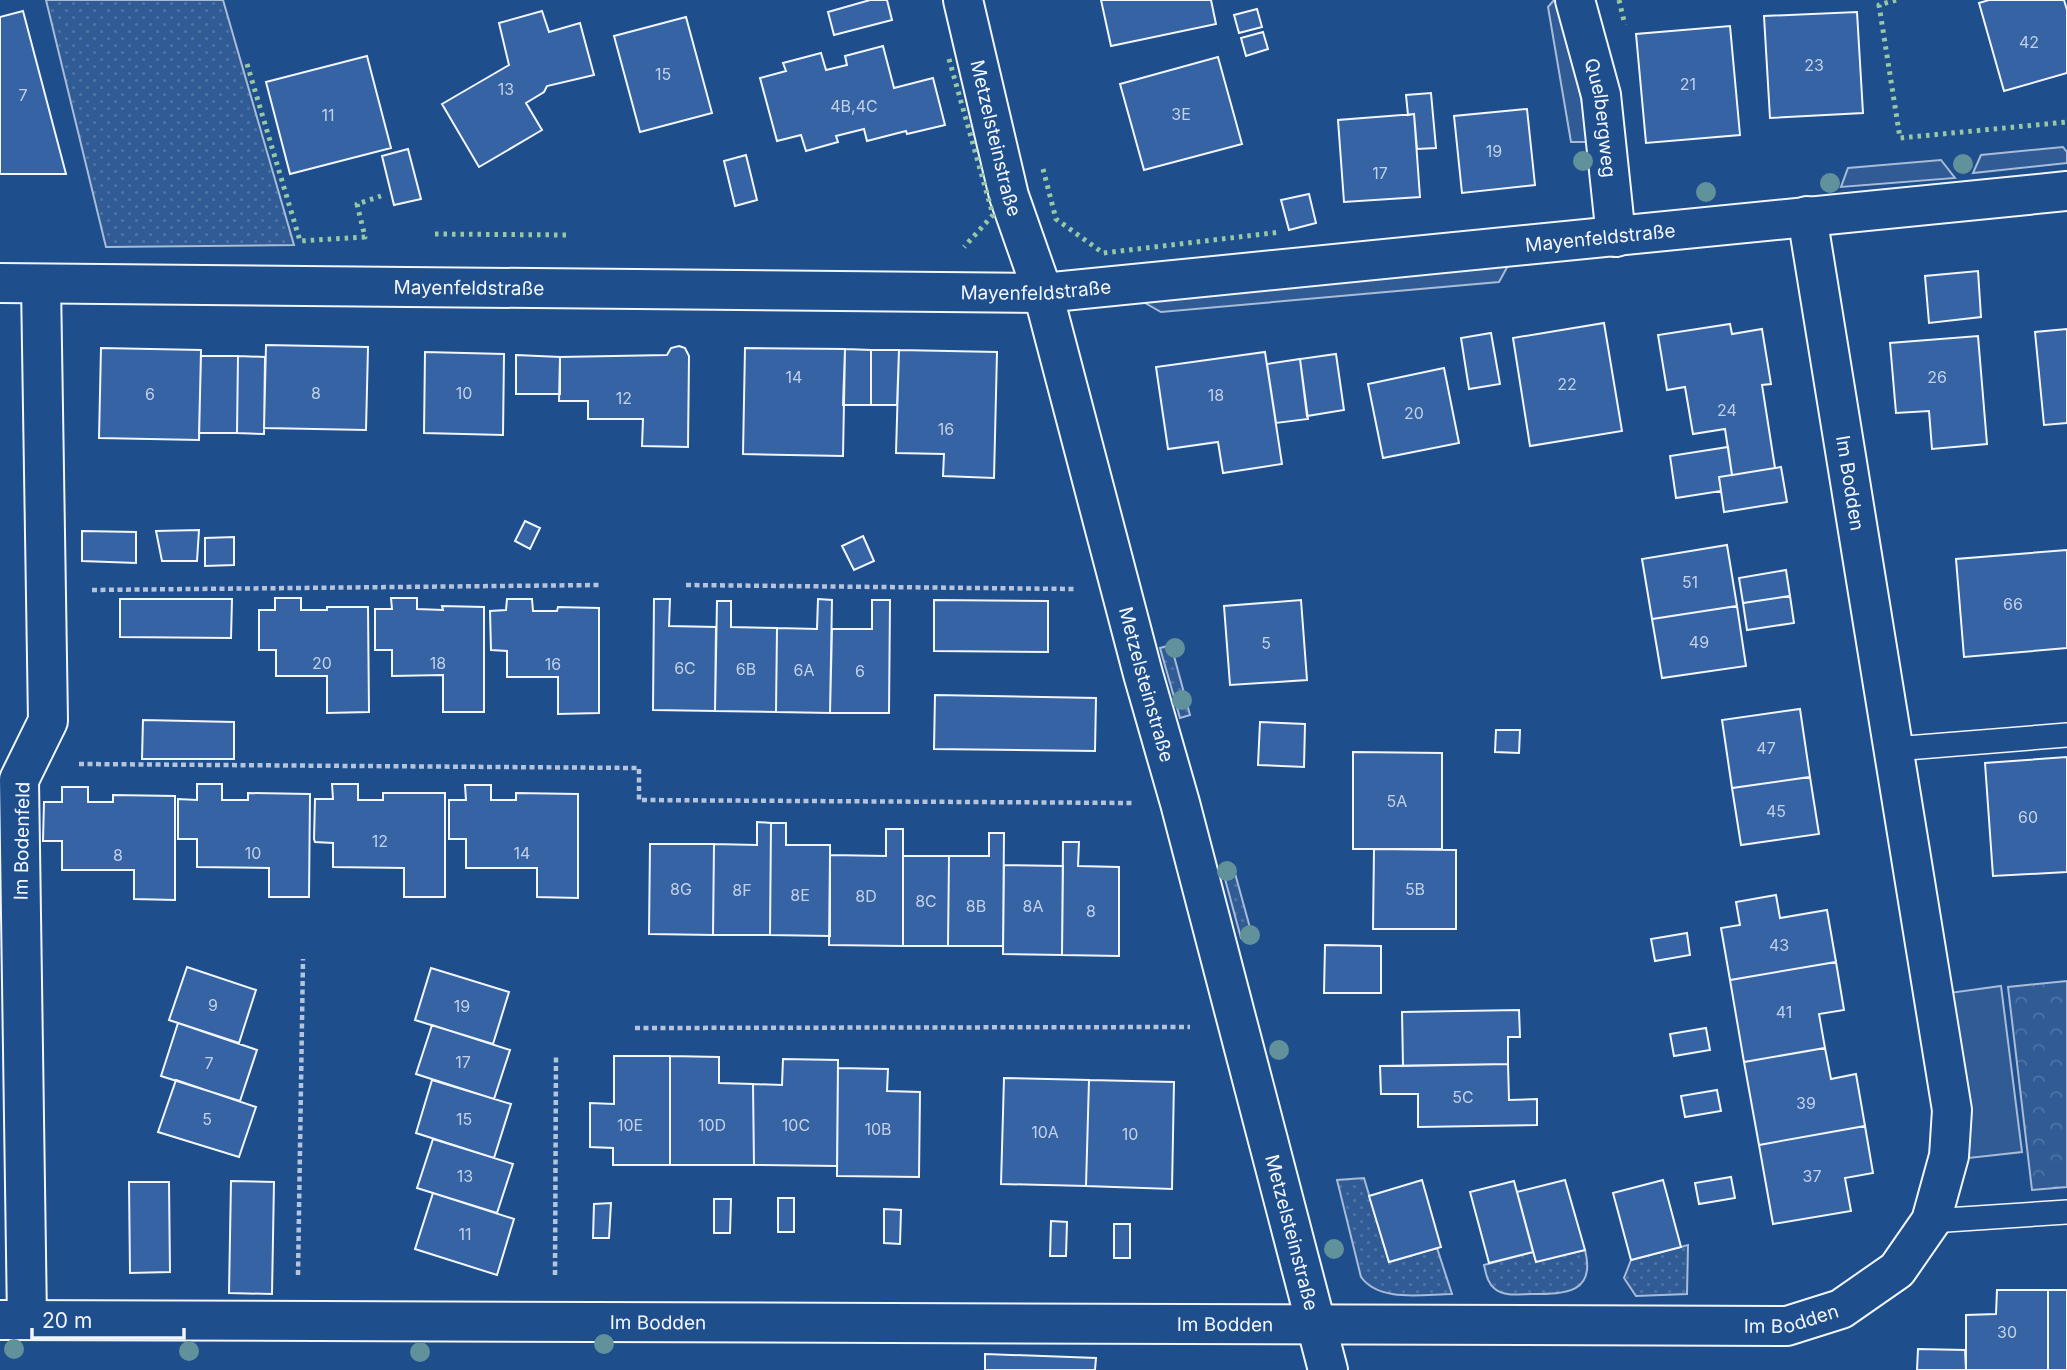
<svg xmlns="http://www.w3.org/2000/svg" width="2067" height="1370" viewBox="0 0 2067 1370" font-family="Inter,sans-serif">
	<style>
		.grass { fill: url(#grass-dots); stroke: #a8bbd7; stroke-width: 2 }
		.park { fill: url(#park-crowns); stroke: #a8bbd7; stroke-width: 2 }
		.pitch { fill: #305b95; stroke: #a8bbd7; stroke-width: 2 }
		.building { fill: #3563a3; stroke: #f2f6ff; stroke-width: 2 }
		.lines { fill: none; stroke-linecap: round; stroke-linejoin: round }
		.lane-casing { stroke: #f2f6ff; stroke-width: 26 }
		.street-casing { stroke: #f2f6ff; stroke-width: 42 }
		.path { stroke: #b3c4dc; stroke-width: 4.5; stroke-dasharray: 5 3.5; stroke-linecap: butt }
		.lane { stroke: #1f4e8c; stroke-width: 23 }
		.street { stroke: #1f4e8c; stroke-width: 38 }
		.hedge { stroke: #97c8a6; stroke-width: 5; stroke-dasharray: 3.5 5; stroke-linecap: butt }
		.tree { fill: #61919a }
		.labels { text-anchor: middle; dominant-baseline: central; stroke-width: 5; stroke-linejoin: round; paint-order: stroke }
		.number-label { font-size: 16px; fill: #c3d1e8 }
		.street-label { font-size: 19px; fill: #f2f6ff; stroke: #1f4e8c }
	</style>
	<defs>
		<pattern id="grass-dots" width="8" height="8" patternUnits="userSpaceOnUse" patternTransform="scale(1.75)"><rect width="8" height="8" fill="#305b95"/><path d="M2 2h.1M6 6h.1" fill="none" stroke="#4e73a5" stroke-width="1.8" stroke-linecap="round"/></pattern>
		<pattern id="park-crowns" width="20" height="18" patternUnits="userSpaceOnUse" patternTransform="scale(1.75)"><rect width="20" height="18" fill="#305b95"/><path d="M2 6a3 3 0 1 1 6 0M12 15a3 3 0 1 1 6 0" fill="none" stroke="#4e73a5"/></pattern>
	</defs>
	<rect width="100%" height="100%" fill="#1f4e8c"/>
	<path class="grass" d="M46,0H223L294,245L106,247Z
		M1171,645L1190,715L1180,718L1160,648Z
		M1233,866L1252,935L1241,938L1222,868Z
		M1364,1178L1389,1262L1437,1248L1452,1294C1424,1294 1380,1303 1361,1277L1337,1180Z
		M1688,1245L1687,1294L1636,1296L1624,1278L1631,1260Z
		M1585,1250C1596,1293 1566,1294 1532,1294C1520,1294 1505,1297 1495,1289C1487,1283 1486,1273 1484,1265L1533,1252L1536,1261Z"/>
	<path class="park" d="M2067,981V1187L2032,1190L2008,987Z"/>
	<path class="pitch" d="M1554,0H1563L1589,142H1571L1548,7Z
		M2063,147L2067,152V163L1973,173L1981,155Z
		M1941,160L1955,178L1841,187L1848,168Z
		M1510,262L1499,282L1161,312L1138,299Z
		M2001,986L2022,1152L1969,1158L1949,993Z"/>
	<path class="building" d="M870,0H887L892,20L834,35L828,12Z
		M1101,0H1211L1216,24L1111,46Z
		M1989,0H2064L2067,10V73L2004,91L1979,3Z
		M1257,9L1262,27L1239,33L1234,15Z
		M23,11L66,174H0V17Z
		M542,11L549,32L580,23L594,75L547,86L544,92L526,103L542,130L479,167L442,104L509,65L499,23Z
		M1857,12L1863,113L1770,118L1764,16Z
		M686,17L712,113L640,132L614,36Z
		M1730,26L1740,135L1646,143L1636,34Z
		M1263,32L1268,49L1246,56L1241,38Z
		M883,46L894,88L933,78L945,125L907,134L906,131L867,141L864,129L836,136L838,142L806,151L801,135L777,141L760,78L786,71L783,63L821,53L826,70L847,65L845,56Z
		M367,56L391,148L290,174L266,82Z
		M1218,57L1242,144L1144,170L1120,84Z
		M1431,93L1436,148L1417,149L1414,114L1408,115L1406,95Z
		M1527,109L1535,185L1462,193L1454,116Z
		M1414,114L1420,197L1344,202L1338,120Z
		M408,149L421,199L394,205L382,156Z
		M746,155L757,200L735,206L724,161Z
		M1309,194L1316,223L1289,230L1281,200Z
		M1978,271L1981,317L1929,323L1925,276Z
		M1604,323L1622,431L1530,446L1513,338Z
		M1730,324L1732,334L1762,329L1771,384L1762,385L1775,468L1732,475L1725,429L1693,434L1685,387L1667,390L1658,335Z
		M2067,329V423L2044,425L2035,332Z
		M1491,333L1500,384L1469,389L1461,338Z
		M1978,336L1987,444L1932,449L1929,411L1896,413L1890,343Z
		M266,345L368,347L366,430L264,428Z
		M679,346L685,348L689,356L688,447L642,446L643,419H588V401H559L560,357L667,355L671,348Z
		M101,348L201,350L199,440L99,438Z
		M745,348L845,349L843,456L743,454Z
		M845,349L871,350V405H843Z
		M871,350H899L897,405H871Z
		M899,350L997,352L994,478L943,476L944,454L896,453Z
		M425,352L504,354L503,435L424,433Z
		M1265,352L1282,464L1223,473L1218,442L1168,449L1156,367Z
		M1336,354L1344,410L1307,416L1300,359Z
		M516,355L560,357V394H516Z
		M201,356H238L237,433H199Z
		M238,356L265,357L264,434L237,433Z
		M1300,359L1308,419L1276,423L1267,364Z
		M1444,368L1459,443L1383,458L1368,384Z
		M1728,447L1732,475L1719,477L1721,491L1676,498L1670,456Z
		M1781,467L1787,502L1724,512L1719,477Z
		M525,521L540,528L530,549L515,541Z
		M199,530L197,561H162L156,531Z
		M82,531L136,532V563L82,561Z
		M863,536L874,561L854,570L842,546Z
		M234,537V565L205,566V538Z
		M1727,545L1737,606L1652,619L1642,559Z
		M2067,550V648L1964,657L1956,559Z
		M1786,570L1790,596L1743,603L1739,578Z
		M1790,596L1794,623L1747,630L1743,603Z
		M275,598H301V610H327V607H368L369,712L327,713V676H276V650H259V610H275Z
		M391,598H417V609L443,610L442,606L484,607V712H443V675L392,676V650H375V609H392Z
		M120,599H232L231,638L120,637Z
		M507,599H532L533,611H557L558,607L599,608V713L558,714V677H507V651L491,650L490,611L506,610Z
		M654,599H670L669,626L716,627L715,711L653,710Z
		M818,599L832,600L830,713L776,712L777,628L817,629Z
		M872,600H890L889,713H830L832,629H872Z
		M934,600L1048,601V652L934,651Z
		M1301,600L1307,680L1230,685L1224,606Z
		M717,601H731V627L777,628L776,712L715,711Z
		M1737,606L1746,666L1662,678L1652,619Z
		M935,695L1096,698L1095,751L934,749Z
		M1800,709L1810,777L1732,788L1722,720Z
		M143,720L234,722V759H142Z
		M1260,722L1305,724L1304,767L1258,765Z
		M1496,730H1520L1519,753L1495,752Z
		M1353,752L1442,753V849H1353Z
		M2067,757V872L1993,876L1985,763Z
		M1810,777L1819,834L1741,845L1732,788Z
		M197,784H222V800H248V793L310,794L309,897H269V868L197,867V839H178V799L197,800Z
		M332,784H358V800H383V793H445V897H404V868L333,867V843L315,842L314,839L315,799H333Z
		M465,785H491V800H516V793L578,794V898L537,897V868H466V839H449V800H466Z
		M62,787H88V802H113V795L175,796V900L134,899V870H62V841H43L44,802H62Z
		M757,822L771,823L770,935H713L714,844L757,845Z
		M771,823H786V845H830V936L770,935Z
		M886,829H903V946L829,945L830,855L886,856Z
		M989,833H1004L1003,946H948L949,856H989Z
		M1063,842H1079L1078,866L1119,867V956L1062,955Z
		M650,844H714L713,935L649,934Z
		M1374,849L1456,850V929H1373Z
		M903,856H949L948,946H903Z
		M1004,865L1063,866L1062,955L1003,954Z
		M1776,895L1780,918L1827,910L1836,962L1730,980L1721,928L1740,925L1736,902Z
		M1687,933L1690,955L1655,961L1651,939Z
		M1325,945L1381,946V993H1324Z
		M1836,962L1844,1010L1819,1014L1825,1048L1744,1062L1730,980Z
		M187,967L256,990L239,1043L169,1020Z
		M431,968L509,992L493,1044L415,1020Z
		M1519,1010L1520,1037H1508V1064L1403,1066L1402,1012Z
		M178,1023L257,1050L240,1101L161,1076Z
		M432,1025L510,1050L494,1099L416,1074Z
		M1706,1028L1710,1050L1674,1056L1670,1034Z
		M1825,1048L1831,1079L1856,1074L1865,1126L1759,1145L1744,1062Z
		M614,1056H670V1165H613V1148L590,1147V1103L614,1104Z
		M670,1056L719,1057V1083L753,1084L754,1165H670Z
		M783,1059L838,1060L837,1166L754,1165L753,1084L782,1085Z
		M1508,1064L1509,1100L1537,1099V1125L1418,1127V1094H1381L1380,1066Z
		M838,1068L888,1069L887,1091L920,1092L919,1177L837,1176Z
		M1004,1078L1089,1080L1086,1186L1001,1184Z
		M176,1080L256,1107L239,1157L158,1132Z
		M432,1080L511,1104L494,1158L416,1133Z
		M1089,1080L1174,1082L1172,1189L1086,1186Z
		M1717,1090L1721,1111L1685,1117L1681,1096Z
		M1865,1126L1873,1173L1845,1178L1851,1211L1773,1224L1759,1145Z
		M433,1139L513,1164L497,1213L417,1188Z
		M1731,1177L1735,1198L1699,1204L1695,1183Z
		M1422,1180L1441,1247L1389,1262L1369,1196Z
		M1565,1180L1585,1250L1536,1262L1517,1192Z
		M1663,1180L1681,1247L1631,1260L1613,1193Z
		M231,1181L274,1182L272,1294L229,1293Z
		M1514,1181L1533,1252L1489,1263L1470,1192Z
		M129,1182H169L170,1272L130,1273Z
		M433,1193L514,1219L497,1275L415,1249Z
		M778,1198H794V1232H778Z
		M714,1199H731L730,1233H714Z
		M611,1203L609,1238H593L594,1204Z
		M884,1209L901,1210L900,1244L884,1243Z
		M1051,1221L1067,1222L1066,1256H1050Z
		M1114,1224H1130V1258H1114Z
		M1997,1290H2048V1370H1966V1315L1996,1314Z
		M2048,1290H2067V1370H2048Z
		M1918,1349L1965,1350L1966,1370H1917Z
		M985,1354L1096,1358L1095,1370H985Z"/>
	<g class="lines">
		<g class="lane-casing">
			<path id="lane" d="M1894,749L2067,735
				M1931,1221L2067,1212"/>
		</g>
		<g class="street-casing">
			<g id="street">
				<path id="s1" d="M963,0L1009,196L1043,293L1143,674L1180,803L1328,1370"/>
				<path id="s2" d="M1575,0L1601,95L1616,237"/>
				<path id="s3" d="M0,283L1043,293L2067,191"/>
				<path id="s4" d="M0,1320L1787,1326L1841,1309L1897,1270L1931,1221L1949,1156L1952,1110L1807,216"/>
				<path d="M27,1320L19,780L48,721L41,284"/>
			</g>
		</g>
		<path class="path" d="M686,585L1075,589
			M92,590L599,585
			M79,764L639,768V800L1134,803
			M635,1028L1190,1027
			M298,1275L303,959
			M555,1275L556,1055"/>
		<use href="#lane" class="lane"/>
		<use href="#street" class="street"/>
		<path class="hedge" d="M1619,0L1625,25
			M1896,0L1879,5L1900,138L2067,122
			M949,59L993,215L964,247
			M247,64L300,241L365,237L357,204L381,196
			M1043,169L1056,219L1103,253L1281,232
			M435,234L568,235"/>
	</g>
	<g class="tree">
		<circle cx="1583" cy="161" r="10"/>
		<circle cx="1963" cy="164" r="10"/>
		<circle cx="1830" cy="183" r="10"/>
		<circle cx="1706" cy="192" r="10"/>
		<circle cx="1175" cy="648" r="10"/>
		<circle cx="1182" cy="700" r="10"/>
		<circle cx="1227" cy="871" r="10"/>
		<circle cx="1250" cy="935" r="10"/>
		<circle cx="1279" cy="1050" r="10"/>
		<circle cx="1334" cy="1249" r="10"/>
		<circle cx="604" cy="1344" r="10"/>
		<circle cx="14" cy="1349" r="10"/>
		<circle cx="189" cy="1351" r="10"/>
		<circle cx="420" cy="1352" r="10"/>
	</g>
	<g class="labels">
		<g class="number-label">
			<text x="2029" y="42">42</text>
			<text x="1814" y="65">23</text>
			<text x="663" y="74">15</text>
			<text x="1688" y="84">21</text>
			<text x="506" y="89">13</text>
			<text x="23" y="95">7</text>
			<text x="854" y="106">4B,4C</text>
			<text x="1181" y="114">3E</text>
			<text x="328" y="115">11</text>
			<text x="1494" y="151">19</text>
			<text x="1380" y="173">17</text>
			<text x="794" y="377">14</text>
			<text x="1937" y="377">26</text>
			<text x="1567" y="384">22</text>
			<text x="316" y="393">8</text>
			<text x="464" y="393">10</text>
			<text x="150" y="394">6</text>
			<text x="1216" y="395">18</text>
			<text x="624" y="398">12</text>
			<text x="1727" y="410">24</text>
			<text x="1414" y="413">20</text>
			<text x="946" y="429">16</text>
			<text x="1690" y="582">51</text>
			<text x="2013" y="604">66</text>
			<text x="1699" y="642">49</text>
			<text x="1266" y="643">5</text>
			<text x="322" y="663">20</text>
			<text x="438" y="663">18</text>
			<text x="553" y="664">16</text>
			<text x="685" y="668">6C</text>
			<text x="746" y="669">6B</text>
			<text x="804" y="670">6A</text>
			<text x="860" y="671">6</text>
			<text x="1766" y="748">47</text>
			<text x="1397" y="801">5A</text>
			<text x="1776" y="811">45</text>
			<text x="2028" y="817">60</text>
			<text x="380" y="841">12</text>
			<text x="253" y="853">10</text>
			<text x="522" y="853">14</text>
			<text x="118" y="855">8</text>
			<text x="681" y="889">8G</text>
			<text x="1415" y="889">5B</text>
			<text x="742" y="890">8F</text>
			<text x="800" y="895">8E</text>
			<text x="866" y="896">8D</text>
			<text x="926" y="901">8C</text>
			<text x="976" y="906">8B</text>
			<text x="1033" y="906">8A</text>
			<text x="1091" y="911">8</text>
			<text x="1779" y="945">43</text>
			<text x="213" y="1005">9</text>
			<text x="462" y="1006">19</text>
			<text x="1784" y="1012">41</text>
			<text x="463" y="1062">17</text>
			<text x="209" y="1063">7</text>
			<text x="1463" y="1097">5C</text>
			<text x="1806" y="1103">39</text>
			<text x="207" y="1119">5</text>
			<text x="464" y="1119">15</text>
			<text x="630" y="1125">10E</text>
			<text x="712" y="1125">10D</text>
			<text x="796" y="1125">10C</text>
			<text x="878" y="1129">10B</text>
			<text x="1045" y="1132">10A</text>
			<text x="1130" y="1134">10</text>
			<text x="465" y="1176">13</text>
			<text x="1812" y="1176">37</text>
			<text x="465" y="1234">11</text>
			<text x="2007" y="1332">30</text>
		</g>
		<g class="street-label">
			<text stroke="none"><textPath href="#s2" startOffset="121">Quelbergweg</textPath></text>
			<text stroke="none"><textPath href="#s1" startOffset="142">Metzelsteinstraße</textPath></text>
			<text stroke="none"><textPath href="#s3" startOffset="1603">Mayenfeldstraße</textPath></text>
			<text stroke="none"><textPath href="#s3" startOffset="469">Mayenfeldstraße</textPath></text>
			<text stroke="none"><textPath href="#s3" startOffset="1036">Mayenfeldstraße</textPath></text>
			<text transform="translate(1850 483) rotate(81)">Im Bodden</text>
			<text stroke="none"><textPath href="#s1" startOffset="709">Metzelsteinstraße</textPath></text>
			<text transform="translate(22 841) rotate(-89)">Im Bodenfeld</text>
			<text stroke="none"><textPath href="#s1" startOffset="1276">Metzelsteinstraße</textPath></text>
			<text stroke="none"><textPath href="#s4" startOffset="1792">Im Bodden</textPath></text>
			<text stroke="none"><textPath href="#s4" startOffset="658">Im Bodden</textPath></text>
			<text stroke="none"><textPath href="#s4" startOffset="1225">Im Bodden</textPath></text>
		</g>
	</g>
	<path d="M32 1328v10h152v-10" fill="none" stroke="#f2f6ff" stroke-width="3.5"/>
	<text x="42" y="1328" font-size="21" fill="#f2f6ff" stroke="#1f4e8c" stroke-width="5" paint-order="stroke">20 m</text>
</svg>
